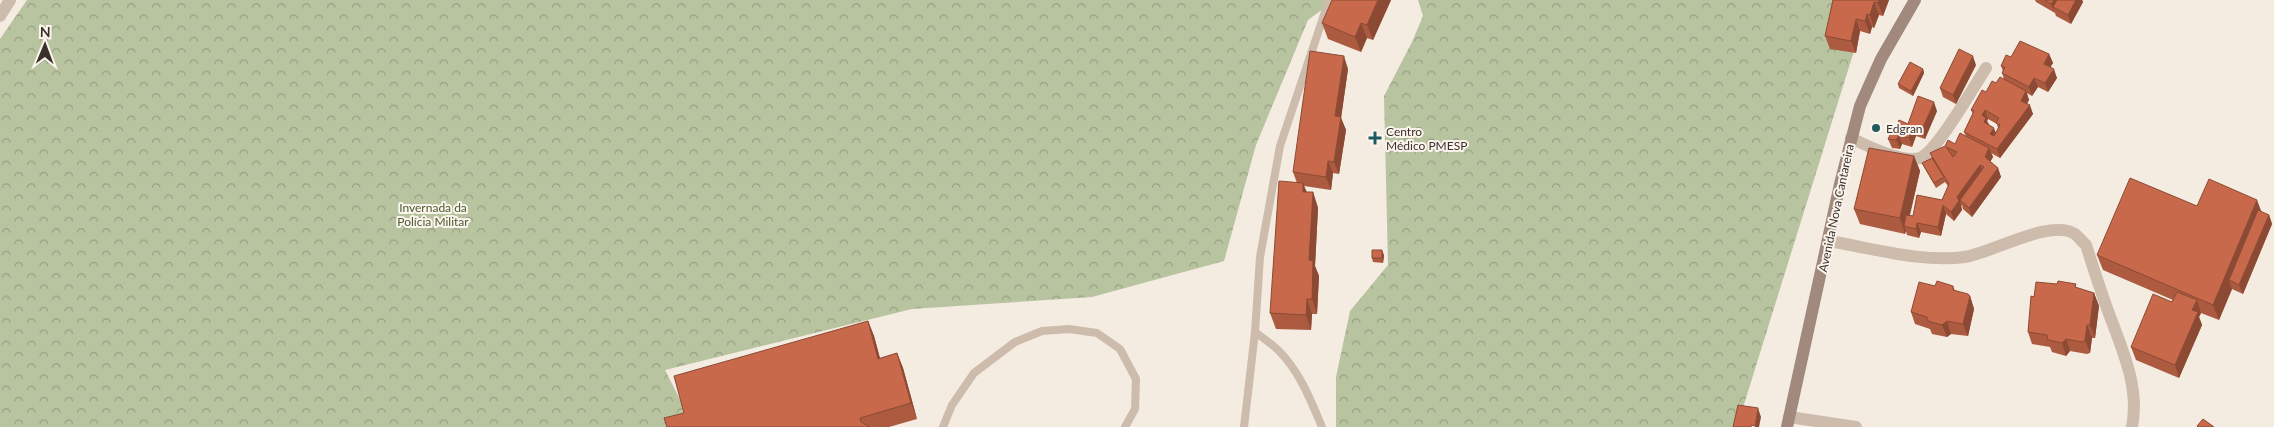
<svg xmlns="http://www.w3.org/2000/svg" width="2274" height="427" viewBox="0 0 2274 427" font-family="Lato,sans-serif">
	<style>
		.forest { fill: url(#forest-crowns) }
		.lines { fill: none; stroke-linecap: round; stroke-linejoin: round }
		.lane { stroke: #cdbbac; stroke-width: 8 }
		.street { stroke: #cdbbac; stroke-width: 12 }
		.secondary { stroke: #a18a7d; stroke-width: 12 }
		.wall { fill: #ac5a40; fill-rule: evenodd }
		.shaded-wall { fill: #8c4a34 }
		.building { fill: #c8694b; stroke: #8c4a34; fill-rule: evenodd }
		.poi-dot { fill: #1f5a5e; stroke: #fbf5ee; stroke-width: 2 }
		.labels { text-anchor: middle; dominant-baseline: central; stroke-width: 4; stroke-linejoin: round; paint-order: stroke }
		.poi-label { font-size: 12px; fill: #3b302b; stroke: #fbf5ee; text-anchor: start }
		.park-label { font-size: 12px; fill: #4a5a2e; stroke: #fbf5ee }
		.street-label { font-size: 12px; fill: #3b302b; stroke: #fbf5ee }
	</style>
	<defs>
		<pattern id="forest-crowns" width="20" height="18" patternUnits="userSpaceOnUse" patternTransform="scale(1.25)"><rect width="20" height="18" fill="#b8c4a0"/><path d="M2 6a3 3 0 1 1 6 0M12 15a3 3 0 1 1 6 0" fill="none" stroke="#97a083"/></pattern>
	</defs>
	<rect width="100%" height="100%" fill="#f4ebe1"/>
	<path class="forest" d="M27,0H1335L1308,20L1256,145L1224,261L1092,297L912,309L665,370L694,427H0V39Z
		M1418,0H1838L1858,38L1737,427H1336V377L1350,311L1388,265L1384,96L1412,42L1423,16Z"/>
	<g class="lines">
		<path class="lane" d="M1255,332C1263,338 1272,344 1279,351C1300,372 1311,401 1322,427
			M943,427L952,405L974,373L1015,342L1042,331L1069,329L1097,333L1120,349L1136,379L1135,409L1125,427
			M1244,427L1255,332L1260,257L1280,146L1329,0"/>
		<path class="street" d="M0,16L10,0
			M1851,138C1867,146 1902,163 1920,158C1937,152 1974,86 1986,68
			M1829,241C1871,248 1923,263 1965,257C1992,253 2051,218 2075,234C2079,237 2082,242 2086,245C2093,267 2100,289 2108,311C2122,349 2140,387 2132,427
			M1789,417L1856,427"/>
		<path class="secondary" d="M1787,427L1840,184L1860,106L1881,59L1915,0"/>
	</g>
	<path class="wall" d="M1391,0L1373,40L1367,38L1361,52L1328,39L1322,23Z
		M1833,0H1889L1883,16L1879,15L1874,28L1872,27L1870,34L1860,31L1856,53L1830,49L1825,36Z
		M2035,0H2082L2083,2L2071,24L2056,16L2055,13L2036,2Z
		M2049,54L2053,63L2050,67L2057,78L2048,92L2038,87L2032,96L2027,93L2029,100L2027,103L2033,114L2000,158L1991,153L1993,157L1990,162L1998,168L2001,177L1972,217L1963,209L1962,205L1961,206L1962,210L1954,221L1946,214L1941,236L1921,232L1919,238L1907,235L1906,231L1905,234L1860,224L1854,209L1914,156L1920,171L1910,215L1913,216L1942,200L1948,186L1945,182L1936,188L1924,167L1922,163L1932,158L1930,153L1955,144L1966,136L1964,132L1973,114L1971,110L1986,92L1996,83L2004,79L2002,73L2003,71L2001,66L2011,57ZM1988,119L1997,124L1998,128L1996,133L1989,125L1987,121Z
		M1976,65L1956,104L1943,97L1940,88Z
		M1348,69L1341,118L1346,130L1339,174L1333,173L1331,190L1304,186L1307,192H1313L1318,208L1315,266L1319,276L1317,314H1312L1311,330L1276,329L1270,313L1297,183L1293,172Z
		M1923,69L1924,73L1913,96L1899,88L1898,84Z
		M1937,111L1925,139L1916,136L1912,147L1902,144L1900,149L1892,148L1888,139L1894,134L1908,124Z
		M2197,206L2261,212L2269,215L2272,224L2243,294L2232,289L2219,320L2201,313L2199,317L2202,325L2179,378L2136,360L2131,347L2173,300L2103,270L2097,255Z
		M1384,255L1383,263L1373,262L1372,258Z
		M1935,286H1953L1955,291L1970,296L1974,309L1968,336L1951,334L1947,337L1932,334L1930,329L1915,324L1911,312Z
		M2077,288L2094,293L2099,306L2095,338H2092L2090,353L2087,354L2070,351L2066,356L2052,352L2050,347L2032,344L2028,332L2034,297Z
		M868,321L874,336L880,358L897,353L903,368L917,419L889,427H667L684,413Z"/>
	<path class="shaded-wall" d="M1378,0H1391L1373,40L1367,25Z
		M1879,0H1889L1883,16L1878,3Z
		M2054,0H2062L2053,7L2055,13L2051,4Z
		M2076,0H2082L2083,2L2071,24L2068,15Z
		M1874,2L1879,15L1874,28L1870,15Z
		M1867,14L1872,27L1870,34L1865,21Z
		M1856,19L1860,31L1856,53L1851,41Z
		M1361,23L1367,38L1361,52L1355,37Z
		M2049,54L2053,63L2047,73L2044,64Z
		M1344,56L1348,69L1341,118L1346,130L1339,174L1334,162L1335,116Z
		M1973,56L1976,65L1956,104L1953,95Z
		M1923,69L1924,73L1913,96L1911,91Z
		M2054,69L2057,78L2048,92L2045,83Z
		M2034,78L2038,87L2032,96L2029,87Z
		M2026,91L2029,100L2024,109L2021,101Z
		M1934,102L1937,111L1925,139L1922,130Z
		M2030,105L2033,114L2000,158L1997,149Z
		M1985,110L1988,119L1987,121L1990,126L1984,122L1982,115Z
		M1913,127L1916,136L1912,147L1909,138Z
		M1994,128L1997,136L1994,143L1990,134Z
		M1899,135L1902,144L1900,149L1896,140Z
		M1989,148L1993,157L1988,166L1985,157Z
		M1914,156L1920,171L1907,226H1904L1906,231L1905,234L1900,218Z
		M1328,161L1333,173L1331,190L1326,177Z
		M1980,165L1984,174L1960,200L1962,210L1954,221L1951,212L1957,197Z
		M1998,168L2001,177L1972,217L1969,208Z
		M1303,183L1309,199L1303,192Z
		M1313,192L1318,208L1315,266L1319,276L1317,314L1312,299L1309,260Z
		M2257,200L2263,216L2229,280L2232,289L2219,320L2213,305Z
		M1943,205L1946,214L1941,236L1938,227Z
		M2269,215L2272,224L2243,294L2239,285Z
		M1917,223L1921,232L1919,238L1916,229Z
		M1382,250L1384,255L1383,263L1382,258Z
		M2094,293L2099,306L2095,338L2090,325Z
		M1970,296L1974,309L1968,336L1963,324Z
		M1307,299L1312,314L1311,330L1306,315Z
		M2197,300L2201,313L2199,317L2202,325L2179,378L2175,365L2192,310Z
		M868,321L874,336L884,374L878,359Z
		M1947,321L1951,334L1947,337L1942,325Z
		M2087,325L2092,338L2090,353L2085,340Z
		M2066,339L2070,351L2066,356L2062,343Z
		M897,353L903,368L917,419L911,403Z
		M1758,408L1761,417L1759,427H1755Z"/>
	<path class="building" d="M1332,0H1378L1367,25L1361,23L1355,37L1322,23Z
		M1833,0H1879L1878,3L1874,2L1870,15L1867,14L1865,21L1856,19L1851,41L1825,36Z
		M2045,0H2054L2051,4Z
		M2057,0H2076L2068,15L2053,7Z
		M2020,41L2049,54L2044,64L2054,69L2045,83L2034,78L2029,87L2002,73L2005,67L2001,66L2006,55L2011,57Z
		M1959,49L1973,56L1953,95L1940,88Z
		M1310,51L1344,56L1335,116L1341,117L1334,162L1328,161L1326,177L1293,172Z
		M1910,62L1923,69L1911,91L1898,84Z
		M2000,77L2026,91L2021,101L2030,105L1997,149L1964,132L1974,111L1971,110L1982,90L1986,92L1992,81L1996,83ZM1985,110L1999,118L1996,123L2000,125L1994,136L1990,134L1994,128L1984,122L1986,118L1982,115Z
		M1918,96L1934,102L1922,130L1913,127L1909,138L1899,135L1896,140L1888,139L1891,133L1894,134L1899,120L1908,124Z
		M1960,133L1989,148L1985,157L1998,168L1969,208L1960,200L1984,167L1980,165L1957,197L1959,201L1951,212L1943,205L1938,227L1917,223L1916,229L1904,226L1906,215L1913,216L1917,195L1942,200L1949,184L1930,153L1945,146L1948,140L1955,144ZM1946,147L1957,152L1953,157Z
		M1869,148L1914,156L1900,218L1854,209Z
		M1932,158L1944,177L1934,183L1922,163Z
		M2130,178L2197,206L2209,179L2257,200L2213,305L2097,255Z
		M1279,181L1303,183V192H1313L1309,260L1313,261L1312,299H1307L1306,315L1270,313Z
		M2258,210L2269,215L2239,285L2229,280Z
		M1372,250H1382V258H1372Z
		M1937,281L1953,286V290L1968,294L1970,296L1963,324L1947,321L1942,325L1928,321L1927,317L1911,312L1919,282L1935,286Z
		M2058,281L2076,284L2075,287L2094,293L2090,325H2087L2085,340L2082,342L2066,339L2062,343L2048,340L2047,335L2028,332L2031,296L2034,297L2036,282L2057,284Z
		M2177,292L2197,300L2192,310L2198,312L2175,365L2131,347L2153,294L2172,302Z
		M868,321L878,359L897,353L911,403L860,418L861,422L870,427H667L664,418L684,413L674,376Z
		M1738,405L1758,408L1755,426L1751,425V427H1733Z
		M2203,419L2214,427H2198L2197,426Z"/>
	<g class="poi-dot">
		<circle cx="1876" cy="128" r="5"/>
		<path d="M1372.5 130.5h5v5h5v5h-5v5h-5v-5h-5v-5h5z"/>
	</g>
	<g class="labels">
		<g class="poi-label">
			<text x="1886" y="128">Edgran</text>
			<text x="1386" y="131">Centro<tspan x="1386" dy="14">Médico PMESP</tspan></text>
		</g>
		<g class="park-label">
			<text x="433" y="207">Invernada da<tspan x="433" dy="14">Polícia Militar</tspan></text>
		</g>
		<g class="street-label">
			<text transform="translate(1836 208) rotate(-78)">Avenida Nova Cantareira</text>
		</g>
	</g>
	<g transform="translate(45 45) rotate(1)" stroke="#fbf5ee" stroke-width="4" paint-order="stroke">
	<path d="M0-4L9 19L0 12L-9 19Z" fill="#3b302b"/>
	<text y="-8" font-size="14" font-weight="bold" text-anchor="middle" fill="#3b302b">N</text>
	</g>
</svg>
